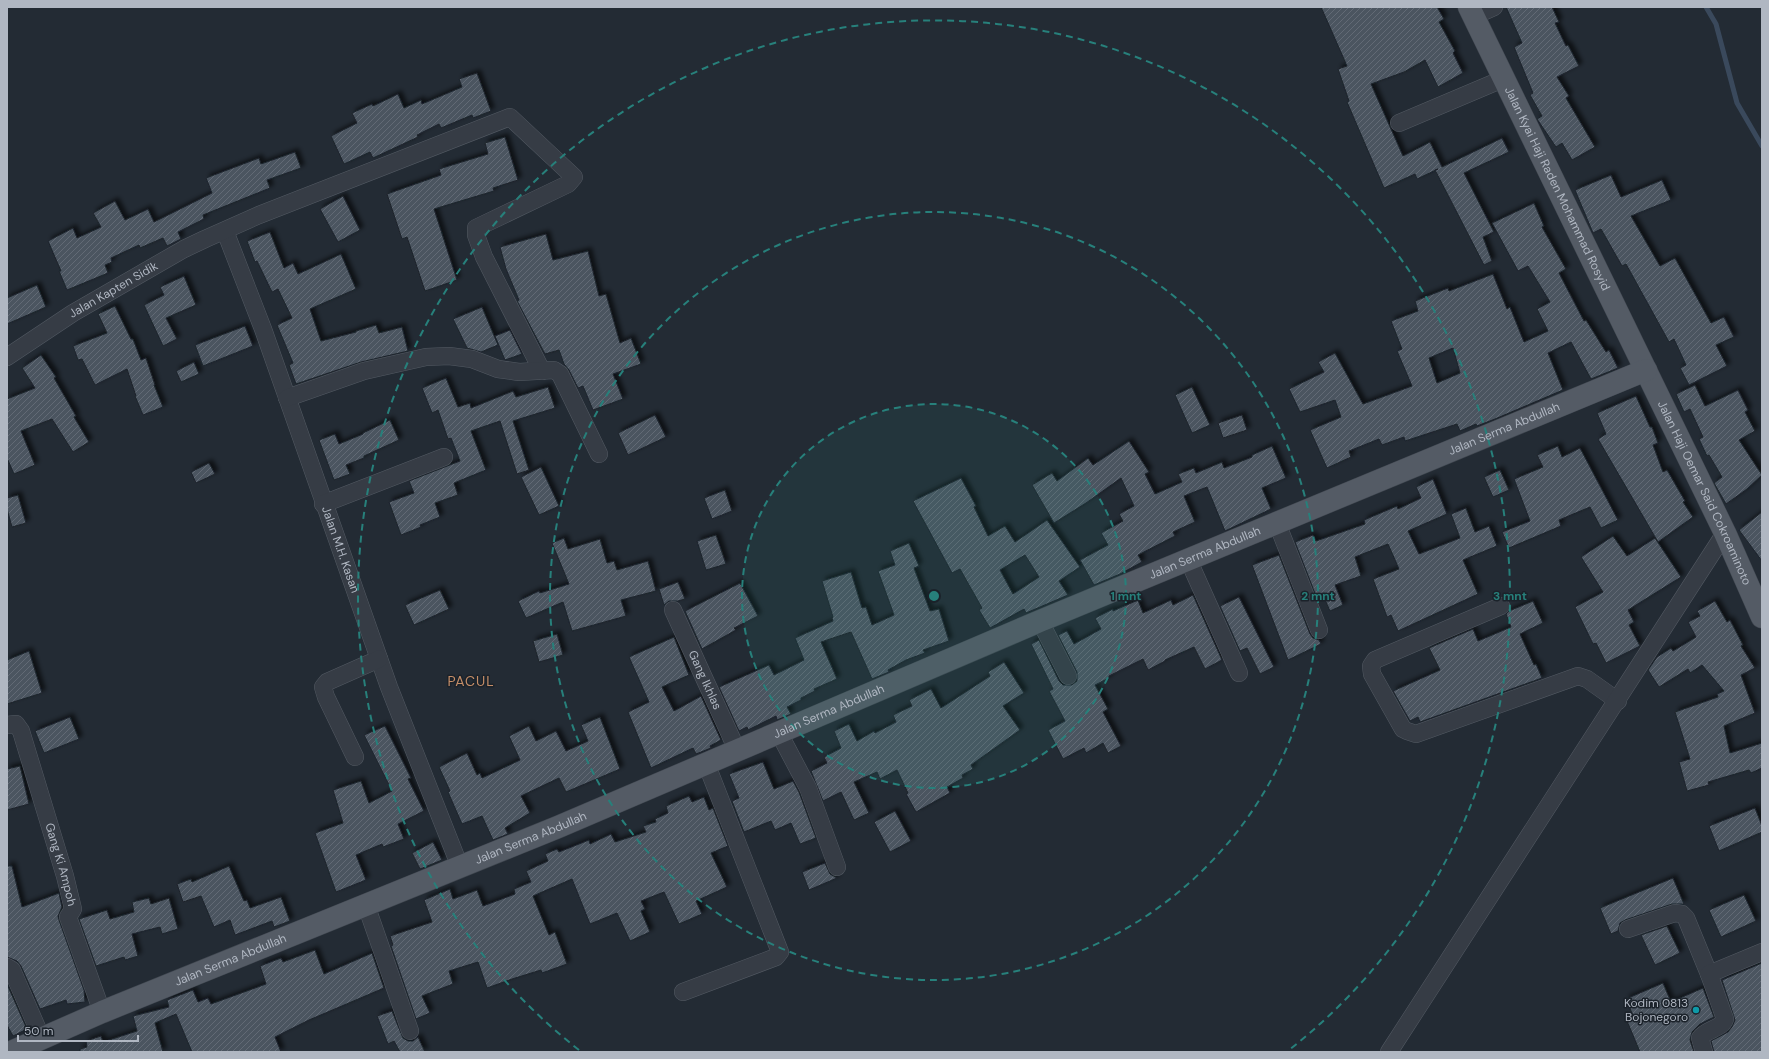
<svg xmlns="http://www.w3.org/2000/svg" width="1769" height="1059" viewBox="0 0 1769 1059" font-family="'DM Sans',sans-serif">
	<style>
		.lines { fill: none; stroke-linecap: round; stroke-linejoin: round }
		.stream { stroke: #3a495c; stroke-width: 5 }
		.building { fill: url(#building-hatch); stroke: #1d242c; fill-rule: evenodd; filter: url(#shadow) }
		.minor-casing { stroke: #535a63; stroke-width: 18 }
		.major-casing { stroke: #3f464f; stroke-width: 23 }
		.minor { stroke: #363c45; stroke-width: 17 }
		.major { stroke: #545b65; stroke-width: 22 }
		.ring { fill: none; stroke: #27807b; stroke-width: 2; stroke-dasharray: 7 5 }
		.culture-dot { fill: #0f9aa8; stroke: #1b222a; stroke-width: 1.5 }
		.labels { text-anchor: middle; dominant-baseline: central; stroke-width: 3; stroke-linejoin: round; paint-order: stroke }
		.street-label { font-size: 12px; fill: #b0b7c2; stroke: #1b222a }
		.poi-label { font-size: 12px; fill: #b0b7c2; stroke: #1b222a; text-anchor: end }
		.quarter-label { font-size: 14px; letter-spacing: 1px; fill: #c58e68; stroke: #1b222a }
		.centre { fill: #27807b; stroke: #1b222a; stroke-width: 2 }
		.ring-label { font-size: 12px; text-anchor: middle; font-weight: bold; fill: #27807b; stroke: #1b222a; stroke-width: 3; stroke-linejoin: round; paint-order: stroke }
	</style>
	<defs>
		<pattern id="building-hatch" width="6" height="6" patternUnits="userSpaceOnUse"><rect width="6" height="6" fill="#4b5560"/><path d="M-1 1l2-2M0 6l6-6M5 7l2-2" fill="none" stroke="#626b75"/></pattern>
		<filter id="shadow"><feDropShadow dx="3.5" dy="-3.5" stdDeviation="2" flood-color="#0009"/></filter>
	</defs>
	<rect width="100%" height="100%" fill="#232b34"/>
	<g class="lines">
		<path class="stream" d="M1706,7L1716,24L1737,103L1762,146"/>
	</g>
	<path class="building" d="M1321,7H1437L1444,19L1439,22L1455,51L1453,53L1463,73L1438,87L1425,60L1404,72L1371,84L1403,156L1430,142L1442,167L1502,138L1509,152L1464,173L1494,232L1483,237L1492,261L1484,265L1435,170L1438,169L1417,179L1415,174L1384,188L1347,102L1349,101L1338,69L1347,66Z
		M1506,7H1552L1559,22L1555,23L1566,46L1568,45L1579,66L1557,77L1569,96L1566,98L1595,147L1572,160L1562,143L1556,147L1537,119L1542,116L1530,95L1533,93L1514,47L1522,43Z
		M477,73L491,111L473,118L472,115L441,128L439,124L417,135L418,137L373,158L370,152L344,164L331,136L357,123L352,113L372,104L373,106L398,94L404,108L421,100L422,104L462,87L459,79Z
		M505,137L518,180L493,188L494,191L434,209L457,280L425,291L407,237L402,239L387,194L441,175L439,169L488,154L485,143Z
		M295,152L301,168L267,180L270,188L203,215L204,219L178,232L181,239L167,246L163,238L140,248L139,245L111,258L112,262L105,265L108,273L67,290L59,271H61L48,241L73,228L77,238L101,227L93,213L115,201L125,220L148,209L154,222L212,193L206,178L259,158L261,164Z
		M1611,175L1621,197L1662,180L1671,200L1631,216L1660,266L1675,258L1711,323L1724,317L1734,337L1716,345L1727,366L1689,385L1680,368L1686,365L1674,339L1669,342L1626,264L1622,266L1601,229L1593,233L1575,190Z
		M343,196L360,230L338,242L320,209Z
		M1534,203L1544,226L1542,227L1566,269L1559,273L1584,321L1586,320L1606,352L1609,350L1618,368L1591,379L1571,342L1548,353L1563,390L1495,419L1477,426L1476,424L1460,431L1457,424L1405,441L1404,437L1382,445L1379,439L1349,451L1351,457L1327,468L1310,430L1341,417L1335,400L1300,412L1289,389L1324,372L1318,362L1335,353L1363,404L1412,386L1397,351L1402,349L1391,321L1418,311L1415,301L1448,288L1449,291L1493,274L1507,309L1510,307L1524,342L1548,331L1537,309L1550,302L1528,266L1518,271L1492,223ZM1453,348L1460,373L1437,383L1429,358Z
		M270,232L284,268L293,263L298,274L341,254L356,289L310,309L321,341L356,332V331L376,325L379,333L402,327L408,351L361,362L296,384L289,365L293,363L277,325L292,318L278,289L272,292L257,261L255,262L247,241Z
		M546,234L553,260L588,251L599,296L606,294L620,343L631,338L641,364L613,374L623,399L593,410L583,386L578,388L569,370L564,364L559,350L545,354L517,301L519,300L506,269L500,247Z
		M184,276L196,305L166,318L177,339L163,346L144,305L164,295L160,287Z
		M37,285L46,307L7,324V298Z
		M115,306L131,339H133L141,360L146,358L155,385H154L163,407L143,415L135,396H136L127,369L95,385L82,359L78,360L73,346L107,333L98,314Z
		M482,307L498,345L481,352L467,348L453,319Z
		M245,326L253,346L203,366L195,345Z
		M510,330L522,354L505,360L495,336Z
		M41,355L56,377L54,378L76,416L74,417L89,442L73,452L52,419L21,431L35,465L14,474L7,458V399L35,388L22,368Z
		M194,362L199,374L181,382L176,371Z
		M446,378L458,407L470,403L471,408L513,391L516,397L548,387L555,408L513,421L529,470L517,474L500,421L471,431L486,470L454,483L458,495L435,503L440,517L420,525L421,527L401,535L389,502L414,493L409,481L460,461L451,438L448,439L438,410L432,413L422,388Z
		M1695,385L1705,406L1738,390L1748,410L1745,412L1755,431L1739,440L1762,475L1747,489L1726,504L1714,483L1722,477L1709,455L1707,456L1699,439L1703,437L1690,409L1684,412L1676,394Z
		M1192,387L1210,425L1192,433L1175,395Z
		M1636,396L1650,427H1652L1658,443L1653,445L1663,472L1667,470L1685,501L1683,502L1693,517L1658,542L1598,439L1606,434L1597,413Z
		M655,415L666,437L628,455L618,433Z
		M1242,415L1247,430L1223,438L1218,423Z
		M390,420L399,440L364,456V458L346,465L350,474L334,480L319,440L335,434L339,444L363,434V433Z
		M1129,441L1149,472L1145,474L1155,494L1182,482L1178,474L1194,468L1196,473L1222,462L1224,468L1252,457V455L1272,446L1286,478L1262,488L1271,509L1225,531L1207,487L1184,496L1195,522L1173,532L1175,536L1138,555L1142,562L1120,574L1094,585L1080,560L1108,545L1101,533L1123,521L1119,514L1134,506L1121,478L1086,503L1054,523L1032,485L1052,473L1057,481L1088,458L1093,465Z
		M1558,446L1562,457L1580,448L1618,520L1601,528L1590,507L1559,520L1561,526L1509,548L1502,532L1530,521L1514,479L1543,467L1537,455Z
		M209,463L215,474L196,483L191,472Z
		M541,467L559,506L539,515L521,477Z
		M1500,470L1509,490L1493,497L1484,477Z
		M961,478L976,506L974,507L988,536L1005,526L1015,542L1047,520L1080,567L1059,581L1068,595L1026,613L1024,609L990,628L979,610L982,608L960,569L952,573L913,501ZM1025,555L1039,577L1013,594L1000,570Z
		M1433,479L1447,514L1408,531L1419,554L1460,538L1451,514L1466,508L1475,532L1489,526L1497,546L1463,560L1478,594L1398,631L1391,615L1387,617L1373,579L1399,569L1388,544L1355,557L1361,576L1335,585L1343,605L1330,611L1322,593L1316,596L1295,542L1313,535L1316,541L1365,524L1364,520L1397,506L1398,509L1421,498L1416,487Z
		M725,490L732,511L712,519L704,498Z
		M18,495L26,523L12,527L7,509V498Z
		M1762,512V561L1739,530Z
		M716,535L726,564L706,570L697,541Z
		M1613,536L1627,556L1655,538L1681,577L1628,610L1634,622L1629,625L1640,646L1606,663L1596,643L1593,644L1575,607L1603,592L1581,557Z
		M564,538L568,549L600,539L607,563L614,561L617,570L648,561L656,591L621,600L626,616L572,631L563,602L526,618L518,601L539,591L540,593L569,584L552,543Z
		M909,543L919,566L914,568L930,611L939,609L949,641L923,650L925,653L906,660L888,670L889,672L872,679L851,632L821,642L837,679L814,689L815,691L801,698V700L787,707L791,714L777,720L776,716L748,730L747,727L739,731L719,687L769,665L774,675L804,660L795,638L833,621L832,618L833,617L822,581L851,572L862,608L866,607L872,625L894,615L878,571L895,565L890,551Z
		M1279,555L1310,634L1313,638L1319,640L1321,644L1288,660L1252,565Z
		M678,582L685,599L678,601H669L664,605L659,589Z
		M740,583L758,616L734,628L736,630L702,649L685,611Z
		M440,590L449,609L414,625L405,605Z
		M1193,595L1222,660L1205,669L1194,647L1165,660V661L1148,670L1143,659L1109,676V678L1095,685L1108,709L1103,712L1121,746L1108,753L1103,743L1086,753L1084,748L1063,759L1048,730L1065,721L1049,691L1053,689L1031,644L1039,640L1059,681L1063,685H1072L1077,681V672L1058,635L1067,631L1074,644L1101,629L1095,618L1113,609V611L1138,600L1143,613L1171,600L1173,605Z
		M1239,597L1274,667L1260,674L1247,648L1240,651L1220,606Z
		M1533,601L1543,623L1520,634L1534,665L1536,664L1542,678L1420,722L1418,717L1410,721L1393,691L1440,670L1429,648L1473,629L1478,641L1511,627L1506,614L1509,611Z
		M1715,601L1727,622L1730,620L1743,645L1741,646L1755,668L1741,675L1755,713L1724,726L1730,753L1762,743V768L1751,773L1749,770L1708,782L1709,785L1687,791L1679,762L1690,759L1675,712L1718,697L1717,694L1724,691L1702,665L1690,673L1688,669L1659,687L1648,670L1657,657L1671,648L1673,651L1696,637L1688,622L1700,616L1697,611Z
		M557,634L563,655L539,662L533,641Z
		M674,637L689,675L662,687L674,711L701,696L721,740L710,746L711,748L696,754L693,748L651,768L628,712L649,702L629,657Z
		M29,651L42,693L7,704V660Z
		M1004,662L1024,693L1003,706L1020,730L971,765L973,769L962,775L963,778L947,787L950,793L916,812L906,794L908,793L897,770L880,779L877,772L854,782L869,813L854,820L841,792L823,801L811,771L827,763L824,757L841,748L834,731L849,724L857,741L874,731L875,733L896,722L893,715L912,706L909,700L931,689L941,708L990,676L988,672Z
		M70,717L79,739L44,753L35,731Z
		M600,717L620,769L566,792L559,778L521,796L530,813L505,828L508,834L493,840L482,816L462,824L448,792L450,791L439,767L467,753L477,775L480,773L482,778L520,760L509,736L529,726L536,741L556,731L566,751L588,741L581,725Z
		M385,726L411,778L408,779L424,811L398,824L404,839L383,847L382,844L356,855L366,880L336,892L315,833L343,823L333,790L361,781L369,803L392,791L364,735Z
		M763,762L774,789L793,781L799,792L816,838L800,844L791,823L775,830L771,821L744,832L732,801L739,798L729,774Z
		M20,766L29,804L7,810V769Z
		M689,796L692,802L704,797L709,810L713,808L728,846L711,853L727,887L696,901L702,914L679,924L664,892L641,901L645,909L641,911L650,932L630,941L617,913L590,924L572,879L533,896L549,935L555,932L567,964L542,973L541,970L512,979L487,988L478,962L449,971L453,984L422,996L430,1013L416,1019L391,946L393,945L390,936L432,922L424,900L450,889L453,899L477,890L483,906L515,894L514,889L531,882L526,871L548,861L545,854L557,849L559,852L589,840L590,844L611,834L615,842L646,832L643,826L656,822L655,819L668,813L666,806Z
		M1755,808L1762,826V832L1719,851L1709,826Z
		M895,811L911,841L890,852L874,822Z
		M433,842L442,860L420,869L412,853Z
		M825,863L830,874L837,878L809,890L802,872Z
		M7,866H12L22,907L59,893L62,907L58,916L59,920L84,990L85,1002L67,1004L66,1000L40,1009L21,966L17,961L7,957Z
		M229,866L244,901L247,900L250,908L281,897L290,921L274,927L272,921L235,935L230,920L214,927L201,896L183,902L177,884L191,879L192,882Z
		M1673,878L1684,904H1672L1625,920L1620,923L1618,931L1611,934L1600,908Z
		M1744,895L1756,921L1721,937L1709,910Z
		M149,898L151,904L169,898L178,929L162,934L160,927L132,934L138,956L125,960L124,957L96,966L79,919L107,910L110,919L134,912L132,902Z
		M1667,926L1680,953L1655,965L1641,935Z
		M315,950L324,974L372,953L384,988L309,1020L275,1037L281,1052H192L176,1014L155,1023L163,1052H80V1049L87,1047L86,1041L101,1036L103,1042L137,1031L133,1016L169,1007L167,1000L193,990L198,1002L208,998L211,1004L266,984L260,966L281,958L283,962Z
		M1762,963V1052H1714L1711,1041L1728,1032L1732,1027L1735,1020L1722,980Z
		M1663,983L1671,1002L1703,988L1714,1017L1700,1024L1692,1032L1690,1040L1694,1052H1640L1627,1021L1634,1018L1626,999Z
		M7,984L27,1029L13,1036L7,1025Z
		M392,1011L403,1038L408,1041H413L418,1037L425,1052H400L394,1041L388,1044L377,1016Z"/>
	<g class="lines">
		<g class="minor-casing">
			<g id="minor">
				<path d="M1474,16L1494,7"/>
				<path d="M1399,123L1503,79"/>
				<path id="s1" d="M225,231L263,329L389,687L460,867"/>
				<path id="s2" d="M7,357L73,313L184,249L205,239L259,215L510,117L574,177L568,184L476,228V235L484,257L542,371"/>
				<path d="M287,398L364,371L426,357L449,356L472,359L498,369L519,372L554,370L560,374L599,454"/>
				<path d="M323,504L444,457"/>
				<path d="M1277,523L1319,630"/>
				<path d="M1188,559L1239,673"/>
				<path d="M1501,606L1375,660L1371,666L1372,674L1403,729L1407,731L1416,734L1578,676L1587,679L1618,701"/>
				<path id="s3" d="M673,610L737,750"/>
				<path d="M1040,621L1068,676"/>
				<path id="s4" d="M7,725L16,724L21,731L65,876L73,909L68,917L102,1012"/>
				<path d="M779,733L808,788L837,867"/>
				<path d="M355,757L326,697L323,687L327,682L379,659"/>
				<path d="M366,905L410,1031"/>
				<path d="M1628,929L1675,913L1682,914L1686,918L1709,974"/>
				<path d="M7,967L12,970L42,1039"/>
				<path d="M683,992L776,957L780,952L706,763"/>
				<path d="M1389,1052L1725,533"/>
				<path d="M1704,1052L1700,1038C1706,1029 1722,1029 1725,1019L1709,974L1762,952"/>
			</g>
		</g>
		<g class="major-casing">
			<g id="major">
				<path id="s5" d="M1469,7L1725,533L1762,617"/>
				<path id="s6" d="M11,1052L102,1012L558,827L1040,621L1646,370"/>
			</g>
		</g>
		<use href="#minor" class="minor"/>
		<use href="#major" class="major"/>
	</g>
	<circle cx="934" cy="596" r="192" fill="#27807b" fill-opacity=".12"/>
	<g class="ring">
		<circle cx="934" cy="596" r="192"/>
		<circle cx="934" cy="596" r="384"/>
		<path d="M579 1050A576 576 0 1 1 1289 1050"/>
	</g>
	<circle class="culture-dot" cx="1696" cy="1010" r="4"/>
	<g class="labels">
		<g class="street-label">
			<text stroke="none"><textPath href="#s5" startOffset="202">Jalan Kyai Haji Raden Mohammad Rosyid</textPath></text>
			<text stroke="none"><textPath href="#s2" startOffset="126">Jalan Kapten Sidik</textPath></text>
			<text stroke="none"><textPath href="#s6" startOffset="1618">Jalan Serma Abdullah</textPath></text>
			<text stroke="none"><textPath href="#s5" startOffset="540">Jalan Haji Oemar Said Cokroaminoto</textPath></text>
			<text stroke="none"><textPath href="#s1" startOffset="339">Jalan M.H. Kasan</textPath></text>
			<text stroke="none"><textPath href="#s6" startOffset="1294">Jalan Serma Abdullah</textPath></text>
			<text stroke="none"><textPath href="#s3" startOffset="77">Gang Ikhlas</textPath></text>
			<text stroke="none"><textPath href="#s6" startOffset="886">Jalan Serma Abdullah</textPath></text>
			<text stroke="none"><textPath href="#s6" startOffset="562">Jalan Serma Abdullah</textPath></text>
			<text stroke="none"><textPath href="#s4" startOffset="157">Gang Ki Ampoh</textPath></text>
			<text stroke="none"><textPath href="#s6" startOffset="238">Jalan Serma Abdullah</textPath></text>
		</g>
		<g class="poi-label">
			<text x="1688" y="1003">Kodim 0813<tspan x="1688" dy="14">Bojonegoro</tspan></text>
		</g>
		<g class="quarter-label">
			<text x="471" y="681">PACUL</text>
		</g>
	</g>
	<circle cx="934" cy="596" r="6" class="centre"/>
	<g class="ring-label">
		<text x="1126" y="600">1 mnt</text>
		<text x="1318" y="600">2 mnt</text>
		<text x="1510" y="600">3 mnt</text>
	</g>
	<rect width="1769" height="1059" fill="none" stroke="#b0b7c2" stroke-width="16"/>
	<path d="M18 1035v6h120v-6" fill="none" stroke="#b0b7c2" stroke-width="2"/>
	<text x="24" y="1035" font-size="12" fill="#b0b7c2" stroke="#1b222a" stroke-width="3" paint-order="stroke">50 m</text>
</svg>
